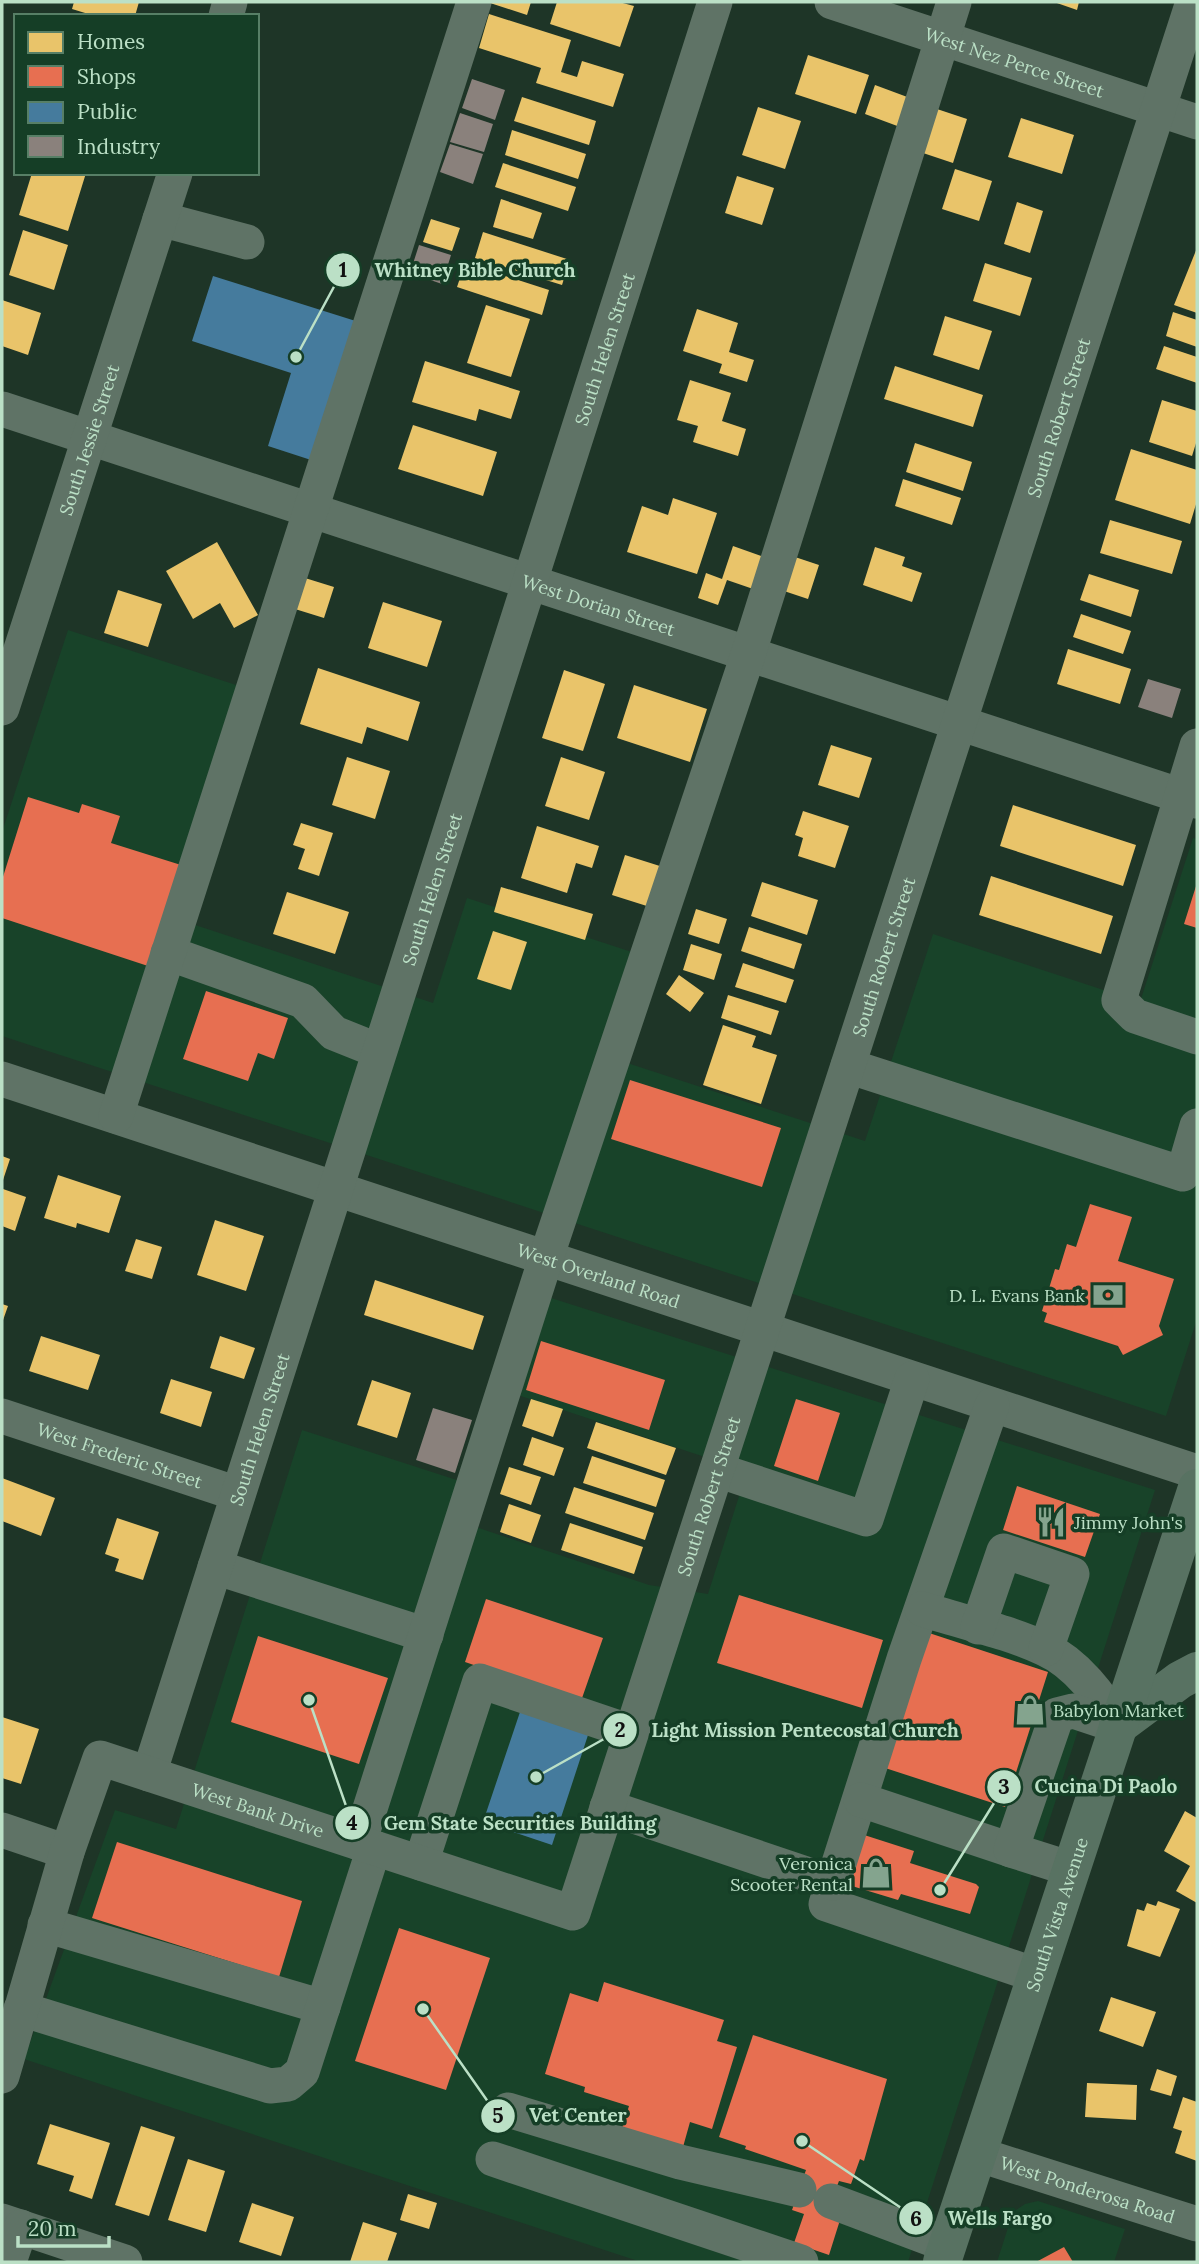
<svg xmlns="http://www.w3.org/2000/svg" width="1199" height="2264" viewBox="0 0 1199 2264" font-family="Lora,serif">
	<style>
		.built { fill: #184329 }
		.homes { fill: #e9c46a }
		.shops { fill: #e76f51 }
		.public { fill: #457b9d }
		.industry { fill: #8a817c }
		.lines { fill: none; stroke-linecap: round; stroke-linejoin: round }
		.minor { stroke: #5f7366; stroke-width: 35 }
		.major { stroke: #587262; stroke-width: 38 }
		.labels { text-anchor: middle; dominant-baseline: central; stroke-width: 7; stroke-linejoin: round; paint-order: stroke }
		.street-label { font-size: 18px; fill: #bbe0c6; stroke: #153e26 }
		.poi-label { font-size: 18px; fill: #bbe0c6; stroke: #153e26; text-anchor: end }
		.leader { fill: none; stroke: #bbe0c6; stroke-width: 2.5 }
		.callout-dot { fill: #bbe0c6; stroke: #153e26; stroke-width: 2.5 }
		.mark-label { font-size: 21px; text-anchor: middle; font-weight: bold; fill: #111 }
		.callout-label { font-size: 19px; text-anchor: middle; font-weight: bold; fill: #bbe0c6; stroke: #153e26; stroke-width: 7; stroke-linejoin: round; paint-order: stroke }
	</style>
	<rect width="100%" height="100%" fill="#1e3527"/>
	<path class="built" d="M68,630L264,694L189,923L433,1003L467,898L641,955L609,1057L865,1141L933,934L1140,1002L1193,838L1197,839V1319L1166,1416L2,1036V832Z
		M529,1291L1155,1490L908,2262H641L24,2059L115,1810L176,1829L302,1430L466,1483L455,1520L649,1585L708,1594L747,1471L497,1388Z
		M1038,2201L1125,2229L1114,2262H997L1013,2212L1025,2204Z"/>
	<path class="homes" d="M74,2H139L135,16H95L72,9Z
		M487,2H531L527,15Z
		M557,2H619L634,6L620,47L550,24Z
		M1054,2H1079L1077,10Z
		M489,14L571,40L561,72L577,77L582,61L624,74L613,107L536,83L541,68L479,48Z
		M808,55L869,75L856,114L795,94Z
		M875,85L910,98L900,127L865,114Z
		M522,97L596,121L589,145L514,121Z
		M758,107L801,121L785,169L742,155Z
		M934,108L967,119L953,163L920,152Z
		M1021,118L1074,135L1062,174L1008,157Z
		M512,130L586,154L578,179L505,155Z
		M503,163L576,187L568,211L495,187Z
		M955,169L992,181L979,221L942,209Z
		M32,173H86L68,231L19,215Z
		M737,176L774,188L762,225L725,213Z
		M501,199L542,213L533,239L493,227Z
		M1017,202L1043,211L1030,253L1004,244Z
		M431,219L460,228L452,251L423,242Z
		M23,230L68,245L54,290L9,275Z
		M483,232L570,260L562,285L475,258Z
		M1197,248V313L1174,305Z
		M465,263L549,290L542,315L457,287Z
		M985,263L1032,278L1020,316L973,301Z
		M2,300L41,313L28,355L2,346Z
		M486,305L530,319L511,377L467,363Z
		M697,309L738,323L729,352L754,360L747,382L719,373L722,364L683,351Z
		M1173,312L1197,320V347L1166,336Z
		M945,316L992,331L979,370L933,355Z
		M1164,346L1197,357V383L1156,369Z
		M425,361L520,391L511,419L479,409L476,421L412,402Z
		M895,366L983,395L973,427L884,399Z
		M690,380L731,393L722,421L746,429L738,456L693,442L698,426L677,420Z
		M1162,400L1197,411V440L1192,456L1149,442Z
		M413,425L497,452L483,496L398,469Z
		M915,443L972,462L963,491L906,472Z
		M1131,449L1197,470V501L1190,524L1115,500Z
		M903,479L961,498L952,525L895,506Z
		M673,498L717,513L697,574L627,552L642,506L668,515Z
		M1110,520L1182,541L1172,574L1100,553Z
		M217,542L258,615L234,628L220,603L193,619L166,571Z
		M733,546L770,559L759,591L727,580L718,605L698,598L706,573L722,579Z
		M875,547L905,557L902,566L922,573L912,602L863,585Z
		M792,556L819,565L808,599L781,590Z
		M1089,574L1139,590L1131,617L1080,600Z
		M305,578L334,587L324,618L295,609Z
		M118,590L162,604L148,647L104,633Z
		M383,602L442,621L427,667L368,648Z
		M1081,614L1131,631L1123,654L1073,637Z
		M1068,649L1131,669L1120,704L1057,684Z
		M318,668L420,702L408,741L367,727L362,744L300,724Z
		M564,670L605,684L583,751L542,738Z
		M634,685L707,709L690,762L617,738Z
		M831,745L872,758L859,798L818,785Z
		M347,757L390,771L375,819L332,805Z
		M561,757L605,772L589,820L545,806Z
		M1013,805L1136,845L1123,886L1000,846Z
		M803,811L849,826L835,868L798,856L803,838L795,835Z
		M301,823L333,833L319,876L298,869L305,849L293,845Z
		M537,826L599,846L592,868L576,863L567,893L521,878Z
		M625,855L663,867L650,907L612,895Z
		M991,876L1113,916L1101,954L979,915Z
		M762,882L818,900L807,935L751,916Z
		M501,887L593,914L585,940L494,912Z
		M287,892L349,912L335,954L273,934Z
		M696,909L727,919L719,944L688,934Z
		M749,927L802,944L794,969L741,951Z
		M493,931L527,942L511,990L477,979Z
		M691,944L722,954L714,980L683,970Z
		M743,963L794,980L786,1003L735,987Z
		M679,975L704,993L690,1012L666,994Z
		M728,995L779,1011L771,1035L721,1018Z
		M723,1025L756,1036L752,1047L777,1055L761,1104L703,1085Z
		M2,1156L10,1159L2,1183Z
		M58,1175L121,1196L109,1233L77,1223L76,1228L44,1218Z
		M3,1189L26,1197L15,1231L2,1226Z
		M215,1220L264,1236L246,1291L197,1275Z
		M136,1239L162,1247L152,1279L125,1271Z
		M375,1280L484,1316L473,1350L364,1315Z
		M2,1304L8,1306L2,1323Z
		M41,1336L100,1355L88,1390L29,1371Z
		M220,1336L255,1348L244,1379L210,1368Z
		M171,1379L212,1392L201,1427L160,1413Z
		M372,1380L411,1393L397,1438L357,1425Z
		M531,1399L563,1409L553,1437L522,1426Z
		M596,1422L676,1448L666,1475L587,1448Z
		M532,1437L564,1448L554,1476L523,1465Z
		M592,1456L665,1480L656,1507L583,1483Z
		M509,1467L541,1477L531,1505L500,1494Z
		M2,1478L55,1498L41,1536L2,1521Z
		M574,1487L654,1513L645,1540L565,1513Z
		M509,1504L541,1515L531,1543L500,1532Z
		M117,1518L159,1532L143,1580L115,1571L119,1559L105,1554Z
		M570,1523L643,1547L634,1574L561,1550Z
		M2,1717L39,1729L21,1784L2,1778Z
		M1185,1811L1197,1818V1903L1176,1891L1190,1866L1164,1851Z
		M1158,1901L1180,1909L1160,1957L1127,1946L1137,1909L1144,1911L1147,1903L1156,1906Z
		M1111,1997L1156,2012L1143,2047L1099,2031Z
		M1157,2069L1177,2076L1171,2096L1150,2090Z
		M1087,2083L1137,2085L1136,2120L1085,2117Z
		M1183,2097L1197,2102V2161L1175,2153L1182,2131L1173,2128Z
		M50,2124L110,2143L92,2199L69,2191L74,2176L37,2164Z
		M141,2126L175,2137L149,2216L115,2205Z
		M188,2159L225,2171L206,2232L168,2220Z
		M408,2194L437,2203L429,2229L400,2220Z
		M252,2203L294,2217L281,2256L239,2242Z
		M363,2222L397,2233L387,2262H350Z"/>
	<path class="shops" d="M28,797L79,813L82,804L120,816L111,843L181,865L148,966L2,918V880Z
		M1197,883V928L1184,924Z
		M206,991L288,1018L274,1059L258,1053L248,1081L183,1059Z
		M630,1080L781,1128L762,1187L611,1139Z
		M1090,1204L1132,1217L1118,1261L1174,1279L1159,1326L1163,1335L1123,1355L1118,1346L1044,1322L1047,1313L1042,1311L1055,1269L1059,1270L1067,1244L1076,1247Z
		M541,1341L665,1380L649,1430L526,1390Z
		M796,1399L840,1413L818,1481L774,1466Z
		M1017,1486L1100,1514L1085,1557L1003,1530Z
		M739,1595L883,1640L862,1708L717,1663Z
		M486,1599L603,1638L581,1701L465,1662Z
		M923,1631L1048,1672L1005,1807L879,1766Z
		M258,1636L388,1678L359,1764L231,1722Z
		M858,1833L914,1851L910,1863L976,1884L979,1887L970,1914L901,1894L898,1900L842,1883Z
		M117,1842L302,1901L279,1977L92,1918Z
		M399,1928L490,1958L446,2090L355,2061Z
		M604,1982L724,2020L717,2041L737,2047L712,2129L690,2122L683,2147L622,2128L629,2106L584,2092L585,2087L545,2074L570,1993L598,2002Z
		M753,2035L887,2079L864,2161L860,2159L851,2184L839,2181L831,2201L840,2220L829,2255L794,2243L804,2214L792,2210L806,2170L745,2149L746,2146L719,2137Z
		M1064,2247L1073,2262H1036Z"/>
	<path class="public" d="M213,276L362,323L311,460L268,446L291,373L192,341Z
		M521,1709L589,1732L552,1845L483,1822Z"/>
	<path class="industry" d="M472,79L505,90L495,120L462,108Z
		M460,113L493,124L484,152L450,142Z
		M450,144L483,154L473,184L440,172Z
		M419,245L451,255L442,284L410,273Z
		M1148,679L1181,689L1172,718L1138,707Z
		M433,1408L472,1420L455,1473L416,1460Z"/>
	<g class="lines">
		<g class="minor">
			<path id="s1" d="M832,2L1197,122"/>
			<path d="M226,16L230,2"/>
			<path d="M160,219L247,242"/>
			<path id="s2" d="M2,409L1197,801"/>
			<path id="s3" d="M2,708L175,173"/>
			<path d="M1197,746L1119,1000L1135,1016L1197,1037"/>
			<path d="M168,953L303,1001L334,1033L379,1051"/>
			<path d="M848,1066L1183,1174L1197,1126"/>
			<path id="s4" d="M2,1079L1197,1472"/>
			<path d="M116,1116L474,2"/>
			<path d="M992,1405L904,1659L826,1904L1036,1975"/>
			<path id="s5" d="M2,1416L238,1494"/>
			<path d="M717,1470L866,1519L912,1379"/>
			<path d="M215,1567L426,1635"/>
			<path d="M922,1609C962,1622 1007,1631 1045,1649C1076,1663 1102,1697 1118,1726"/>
			<path d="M978,1627L1004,1551L1072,1574L1046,1649"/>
			<path id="s6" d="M149,1774L715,2"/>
			<path d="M861,1800L1011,1850"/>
			<path d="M607,1807L833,1883"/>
			<path d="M2,1830L67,1852"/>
			<path d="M359,1843L546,1258L748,655L954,2"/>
			<path d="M421,1863L480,1681L631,1732"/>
			<path d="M1071,1869L1011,1850L1057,1715L1073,1711L1118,1726"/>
			<path d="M45,1925L323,2007"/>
			<path d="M21,2009L270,2086L288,2084L302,2072L374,1848"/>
			<path id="s7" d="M2,2076L67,1852L100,1758L573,1913L1193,2"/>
			<path d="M508,2110L680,2162L799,2190"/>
			<path id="s8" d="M977,2154L1197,2224"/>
			<path d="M493,2159L801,2262"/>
			<path d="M831,2201L948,2245"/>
			<path d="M2,2221L125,2262"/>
			<path d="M9,2262L21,2227"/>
		</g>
		<g class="major">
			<path d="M1118,1726L1180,1680L1197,1671"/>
			<path id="s9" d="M942,2262L1197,1488"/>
		</g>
	</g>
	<defs>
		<g id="bank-bare" transform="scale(2.415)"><path d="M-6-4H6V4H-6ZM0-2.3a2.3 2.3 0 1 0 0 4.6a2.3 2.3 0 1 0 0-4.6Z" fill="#84a48e" stroke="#153e26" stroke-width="2.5" paint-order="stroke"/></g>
		<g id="restaurant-bare" transform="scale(2.415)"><path d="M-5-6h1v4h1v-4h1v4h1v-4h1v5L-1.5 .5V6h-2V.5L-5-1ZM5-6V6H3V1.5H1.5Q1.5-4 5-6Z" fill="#84a48e" stroke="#153e26" stroke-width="2.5" paint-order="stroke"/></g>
		<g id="shop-bare" transform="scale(2.415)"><path d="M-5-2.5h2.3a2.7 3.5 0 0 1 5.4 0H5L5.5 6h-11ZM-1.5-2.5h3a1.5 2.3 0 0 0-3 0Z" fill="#84a48e" stroke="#153e26" stroke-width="2.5" paint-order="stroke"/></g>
	</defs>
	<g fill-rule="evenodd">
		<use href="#bank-bare" x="1108" y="1295"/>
		<use href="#restaurant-bare" x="1051" y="1522"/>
		<use href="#shop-bare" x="1030" y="1710"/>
		<use href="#shop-bare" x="876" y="1873"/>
	</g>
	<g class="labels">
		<g class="street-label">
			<text stroke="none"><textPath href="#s1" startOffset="192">West Nez Perce Street</textPath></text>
			<text stroke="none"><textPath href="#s6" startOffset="1496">South Helen Street</textPath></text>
			<text stroke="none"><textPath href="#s7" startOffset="2403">South Robert Street</textPath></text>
			<text stroke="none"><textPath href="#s3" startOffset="282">South Jessie Street</textPath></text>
			<text stroke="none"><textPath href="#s2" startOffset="628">West Dorian Street</textPath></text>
			<text stroke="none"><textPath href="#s6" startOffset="929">South Helen Street</textPath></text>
			<text stroke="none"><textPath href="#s7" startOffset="1836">South Robert Street</textPath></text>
			<text stroke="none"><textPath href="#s4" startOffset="628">West Overland Road</textPath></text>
			<text stroke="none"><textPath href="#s6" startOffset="362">South Helen Street</textPath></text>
			<text stroke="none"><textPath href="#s5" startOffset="124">West Frederic Street</textPath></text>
			<text stroke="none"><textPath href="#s7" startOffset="1269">South Robert Street</textPath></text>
			<text stroke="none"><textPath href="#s7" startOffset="499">West Bank Drive</textPath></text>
			<text stroke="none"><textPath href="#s9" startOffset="366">South Vista Avenue</textPath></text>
			<text stroke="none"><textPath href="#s8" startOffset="116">West Ponderosa Road</textPath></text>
		</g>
		<g class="poi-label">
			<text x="1085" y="1295">D. L. Evans Bank</text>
			<text x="1074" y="1522" text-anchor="start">Jimmy John's</text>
			<text x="1053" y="1710" text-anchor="start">Babylon Market</text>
			<text x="853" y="1863">Veronica<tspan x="853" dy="21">Scooter Rental</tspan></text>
		</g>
	</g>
	<path class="leader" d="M296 357L343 270M536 1777L620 1730M940 1890L1004 1787M309 1700L352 1823M423 2009L498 2116M802 2141L916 2218"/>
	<g class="callout-dot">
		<circle cx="296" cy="357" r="7"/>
		<circle cx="536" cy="1777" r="7"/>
		<circle cx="940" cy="1890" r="7"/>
		<circle cx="309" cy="1700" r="7"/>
		<circle cx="423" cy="2009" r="7"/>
		<circle cx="802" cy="2141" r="7"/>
		<circle cx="343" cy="270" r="18"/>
		<circle cx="620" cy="1730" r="18"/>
		<circle cx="1004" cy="1787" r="18"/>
		<circle cx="352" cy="1823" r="18"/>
		<circle cx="498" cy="2116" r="18"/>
		<circle cx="916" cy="2218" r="18"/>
	</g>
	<g class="mark-label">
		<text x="343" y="277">1</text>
		<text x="620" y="1737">2</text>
		<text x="1004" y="1794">3</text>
		<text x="352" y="1830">4</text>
		<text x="498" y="2123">5</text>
		<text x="916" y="2226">6</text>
	</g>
	<g class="callout-label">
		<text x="475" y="277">Whitney Bible Church</text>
		<text x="805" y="1737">Light Mission Pentecostal Church</text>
		<text x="1106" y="1793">Cucina Di Paolo</text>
		<text x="520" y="1830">Gem State Securities Building</text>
		<text x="578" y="2122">Vet Center</text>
		<text x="1000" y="2225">Wells Fargo</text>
	</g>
	<rect width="1199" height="2264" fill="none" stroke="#bbe0c6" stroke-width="7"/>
	<rect x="14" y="14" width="245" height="161" fill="#153e26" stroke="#577f66" stroke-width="2"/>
	<rect x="28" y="32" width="35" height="21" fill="#e9c46a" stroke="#577f66" stroke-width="2"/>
	<text x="77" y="49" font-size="21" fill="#bbe0c6">Homes</text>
	<rect x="28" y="66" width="35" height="21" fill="#e76f51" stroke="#577f66" stroke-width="2"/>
	<text x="77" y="84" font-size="21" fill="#bbe0c6">Shops</text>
	<rect x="28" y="102" width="35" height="21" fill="#457b9d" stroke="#577f66" stroke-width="2"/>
	<text x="77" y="119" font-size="21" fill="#bbe0c6">Public</text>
	<rect x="28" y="136" width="35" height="21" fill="#8a817c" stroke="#577f66" stroke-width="2"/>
	<text x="77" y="154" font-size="21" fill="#bbe0c6">Industry</text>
	<path d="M18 2236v10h91v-10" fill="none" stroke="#bbe0c6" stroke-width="3.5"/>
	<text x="28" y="2236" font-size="21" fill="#bbe0c6" stroke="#153e26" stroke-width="5" paint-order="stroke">20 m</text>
</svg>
